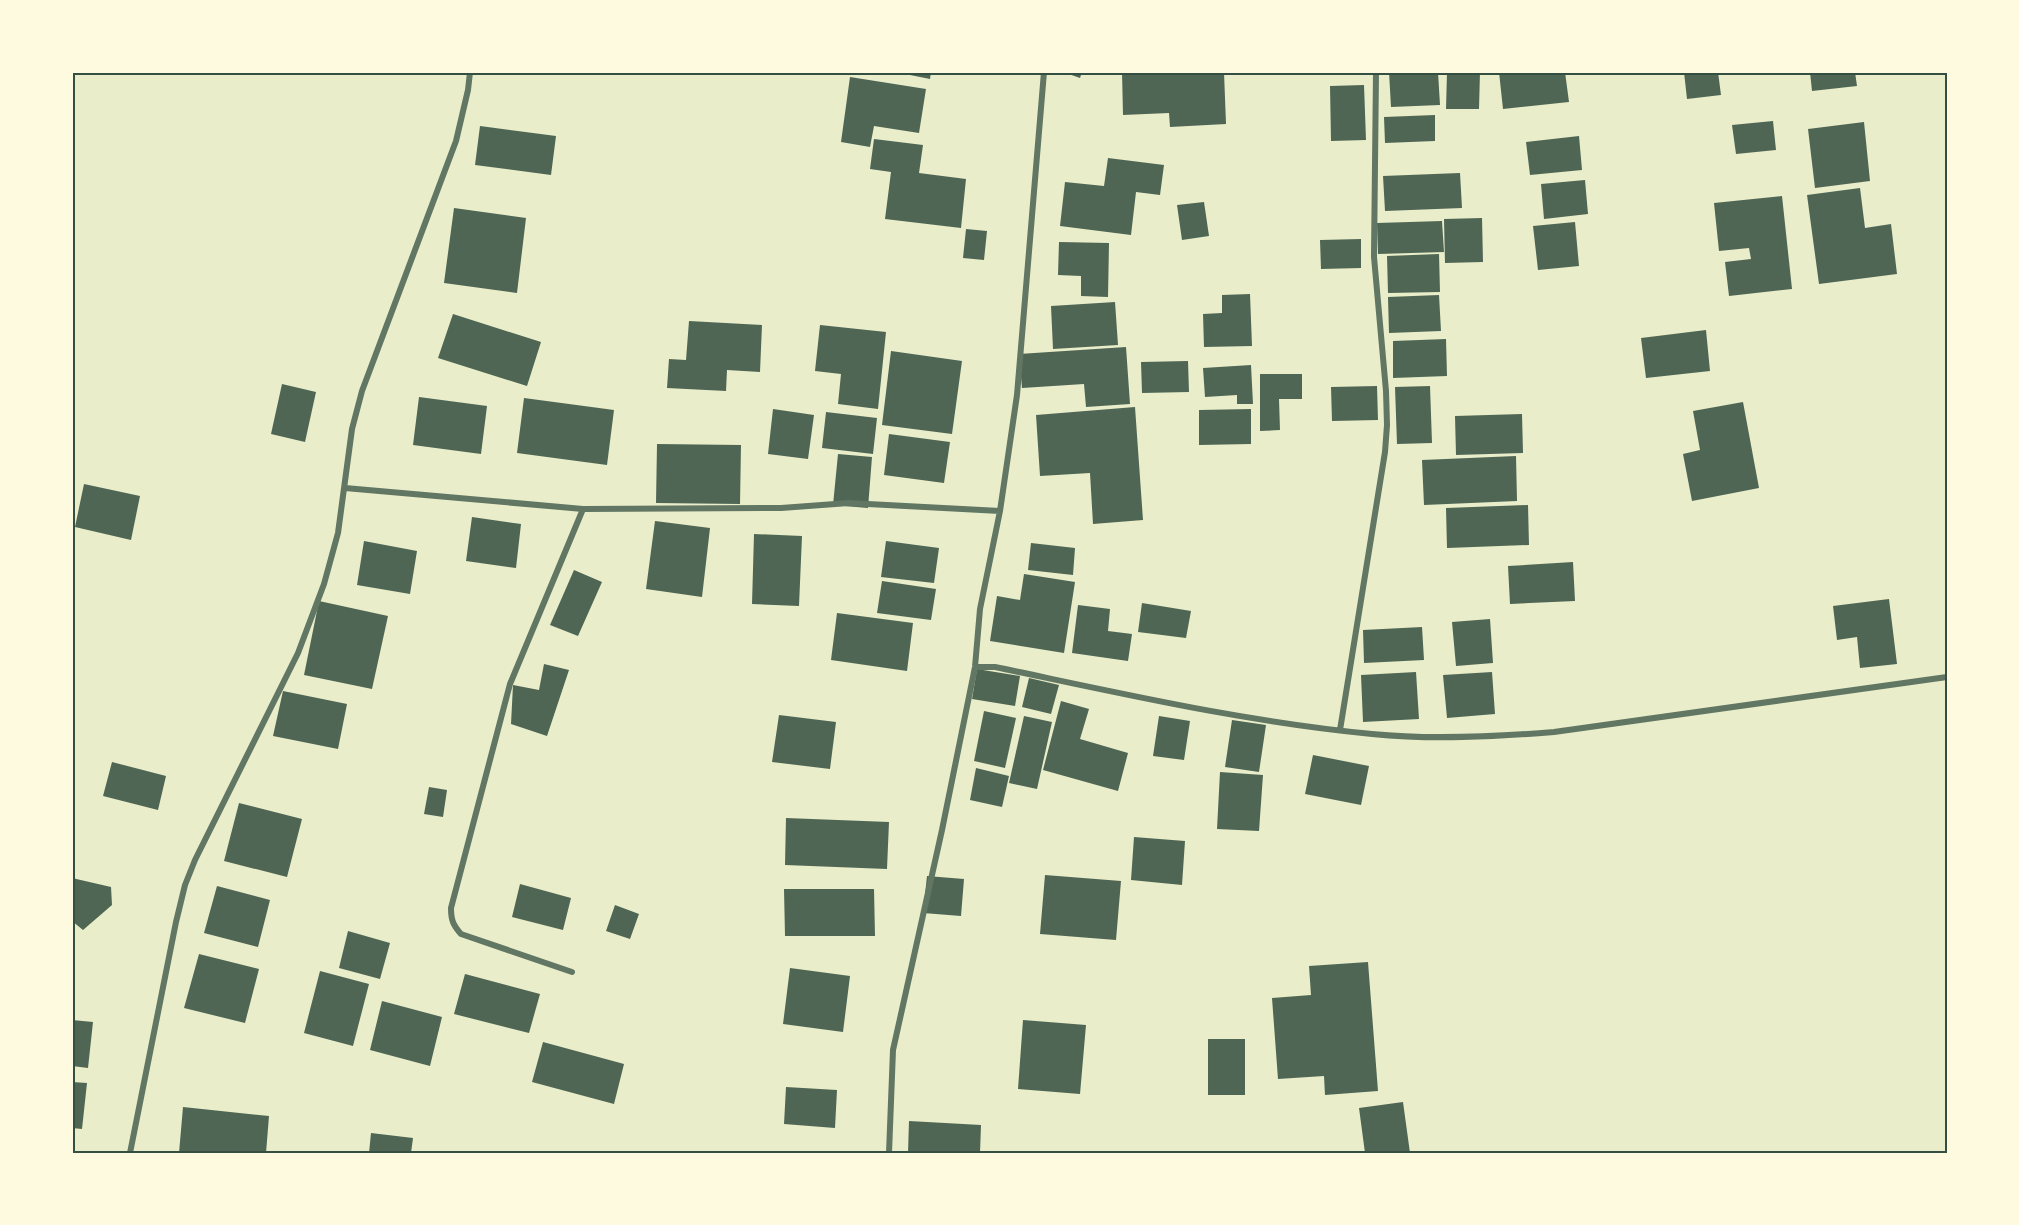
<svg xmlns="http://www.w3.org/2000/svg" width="2019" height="1225" viewBox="0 0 2019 1225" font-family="'IBM Plex Sans',sans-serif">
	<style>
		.building { fill: #4f6655 }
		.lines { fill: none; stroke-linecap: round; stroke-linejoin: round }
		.minor { stroke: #617663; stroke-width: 6 }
		.neatline { fill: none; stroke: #344e41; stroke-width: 2 }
	</style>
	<rect width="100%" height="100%" fill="#e9edc9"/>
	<path class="building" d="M895,72H931L930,79Z
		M1063,72H1082L1080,78Z
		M1122,72H1224L1226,124L1170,127L1169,113L1123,115Z
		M1389,72H1438L1440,105L1391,107Z
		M1447,72H1480L1479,109H1446Z
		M1499,72H1565L1569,102L1503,109Z
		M1684,72H1718L1721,95L1687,99Z
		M1810,72H1855L1857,86L1812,91Z
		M850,77L926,89L919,133L874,126L870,147L841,142Z
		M1364,85L1366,140L1331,141L1330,86Z
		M1435,115V141L1385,143L1384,117Z
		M1773,121L1776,150L1736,154L1732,125Z
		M1864,122L1870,181L1815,188L1808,129Z
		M480,126L556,136L551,175L475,165Z
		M1579,136L1582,170L1530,175L1526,142Z
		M874,139L923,145L919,173L966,179L961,228L885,219L891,172L870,169Z
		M1108,158L1164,165L1160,195L1136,192L1131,235L1060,226L1065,182L1104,186Z
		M1460,173L1462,208L1385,211L1383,176Z
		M1585,180L1588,214L1544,219L1541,184Z
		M1860,188L1865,228L1891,224L1897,274L1819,284L1807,195Z
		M1782,196L1792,289L1729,296L1725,262L1751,259L1749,248L1719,251L1714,203Z
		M1204,202L1209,236L1182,240L1177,205Z
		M454,208L526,218L517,293L444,283Z
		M1482,218L1483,262L1445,263L1444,219Z
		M1442,221L1444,252L1378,254L1377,223Z
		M1575,222L1579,266L1538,270L1533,226Z
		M966,229L987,231L984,260L963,258Z
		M1361,239V268L1321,269L1320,240Z
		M1059,242L1109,243L1108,297L1081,296V276L1058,275Z
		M1439,254L1440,292L1388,293L1387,256Z
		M1250,294L1252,346L1204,347L1203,314L1222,313V295Z
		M1439,295L1441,331L1389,333L1388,297Z
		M1115,302L1118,345L1053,349L1051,306Z
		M453,314L541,342L527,386L438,358Z
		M689,321L762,325L760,372L727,370L726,391L667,388L669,359L686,360Z
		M820,325L886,332L878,409L838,404L841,374L815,371Z
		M1706,330L1710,371L1646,378L1641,338Z
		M1446,339L1447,376L1393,378V341Z
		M1126,347L1130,404L1086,407L1084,384L1022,388L1019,354Z
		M891,351L962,361L952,434L882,425Z
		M1188,361L1189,392L1142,393L1141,362Z
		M1251,365L1253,404H1237V395L1205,397L1203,368Z
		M1260,374H1302V399H1279L1280,430L1260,431Z
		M282,384L316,392L305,442L271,434Z
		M1377,386L1378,420L1332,421L1331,387Z
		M1430,386L1432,443L1397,444L1395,387Z
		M419,397L487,406L481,454L413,445Z
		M524,398L614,410L607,465L517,453Z
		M1743,402L1759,488L1692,501L1683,454L1700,450L1693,411Z
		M1135,407L1143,520L1093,524L1090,473L1040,476L1036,415Z
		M773,409L814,415L808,459L768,454Z
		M1251,409V444L1199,445V410Z
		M826,412L877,418L873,454L822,448Z
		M1522,414L1523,453L1456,455L1455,416Z
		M889,434L950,442L944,483L884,475Z
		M657,444L741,445L740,504L656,503Z
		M838,454L872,457L868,508L833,505Z
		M1516,456L1517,501L1424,505L1422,460Z
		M84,484L140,496L131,540L75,527Z
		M1528,505L1529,545L1447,548L1446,508Z
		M472,517L521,524L516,568L466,561Z
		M655,521L710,528L702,597L646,589Z
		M754,534L802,536L799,606L752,604Z
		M364,541L417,551L410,594L357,585Z
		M886,541L939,548L934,583L881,577Z
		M1031,543L1075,548L1073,575L1028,570Z
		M1573,562L1575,601L1510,604L1508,566Z
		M574,570L602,582L578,636L550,625Z
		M1024,574L1075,582L1064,653L990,641L997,596L1020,600Z
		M882,581L936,589L931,620L877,613Z
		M1889,599L1897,664L1860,668L1857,637L1837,640L1833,606Z
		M319,601L388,616L372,689L304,675Z
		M1142,603L1191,611L1186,638L1138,632Z
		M1078,605L1110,609L1108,631L1132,634L1128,661L1072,653Z
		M837,613L913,623L907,671L831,660Z
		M1490,619L1493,663L1456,666L1452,622Z
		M1422,627L1424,660L1364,663L1363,630Z
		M544,664L569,670L547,736L511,724L513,685L539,690Z
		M977,669L1020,676L1015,706L972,699Z
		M1416,672L1419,719L1363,722L1361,675Z
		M1492,672L1495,714L1447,718L1443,675Z
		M1029,678L1059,685L1051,714L1022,707Z
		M283,691L347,704L338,749L273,736Z
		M1061,701L1089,709L1080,739L1128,753L1118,791L1043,770Z
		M984,711L1016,718L1005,768L974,761Z
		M779,715L836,722L830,769L772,762Z
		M1024,716L1052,722L1037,789L1009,783Z
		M1159,716L1190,721L1184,760L1153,756Z
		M1232,720L1266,725L1259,772L1225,767Z
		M1313,755L1369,766L1361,805L1305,794Z
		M112,762L166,776L158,810L103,796Z
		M976,768L1009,776L1002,807L970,800Z
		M1220,772L1263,775L1259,831L1217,829Z
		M429,787L447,790L443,817L424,814Z
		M239,803L302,819L287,877L224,861Z
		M786,818L889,822L887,869L785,865Z
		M1134,837L1185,841L1182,885L1131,880Z
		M1045,875L1121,881L1116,940L1040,934Z
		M927,876L964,879L961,916L923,913Z
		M72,878L111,887L112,905L83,930L72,921Z
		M520,884L571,898L563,930L512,917Z
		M217,886L270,900L258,947L204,933Z
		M784,889H874L875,936H785Z
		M615,905L639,914L630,939L606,931Z
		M348,931L390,943L380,979L339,968Z
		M199,954L259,969L245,1023L184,1008Z
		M1368,962L1378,1091L1325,1095L1324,1076L1278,1079L1272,998L1311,995L1309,966Z
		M790,968L850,976L843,1032L783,1024Z
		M320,971L369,984L353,1046L304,1033Z
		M465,974L540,994L529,1033L454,1014Z
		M382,1001L442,1017L430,1066L370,1050Z
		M72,1020L93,1022L88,1068L72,1066Z
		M1023,1020L1086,1025L1080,1094L1018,1089Z
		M1208,1039H1245V1095H1208Z
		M543,1042L624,1064L614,1104L532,1082Z
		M72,1082L87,1083L82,1129L72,1128Z
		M786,1087L837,1090L835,1128L784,1124Z
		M1403,1102L1410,1153H1365L1359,1108Z
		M183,1107L269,1116L266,1153H179Z
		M909,1121L981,1125L980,1153H908Z
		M371,1133L413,1138L411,1153H369Z"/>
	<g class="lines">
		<path class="minor" d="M345,488L583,509L781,508L849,503L1000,511
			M975,667H995C1120,693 1245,722 1372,734C1432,740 1493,737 1554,732L1947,677
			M1340,730L1385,452L1387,425L1386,391L1374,257L1376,72
			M572,972L461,934C453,925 451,920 451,908L510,684L583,509
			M130,1153L176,922L185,885L195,860L298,653L324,584L338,533L352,429L362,391L456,141L468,90L470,72
			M889,1153L893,1050L942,830L975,667L980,609L1000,511L1017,395L1044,72"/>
	</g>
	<rect width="2019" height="1225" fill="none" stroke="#fefae0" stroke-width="147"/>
	<rect x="74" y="74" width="1872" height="1078" class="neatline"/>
</svg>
